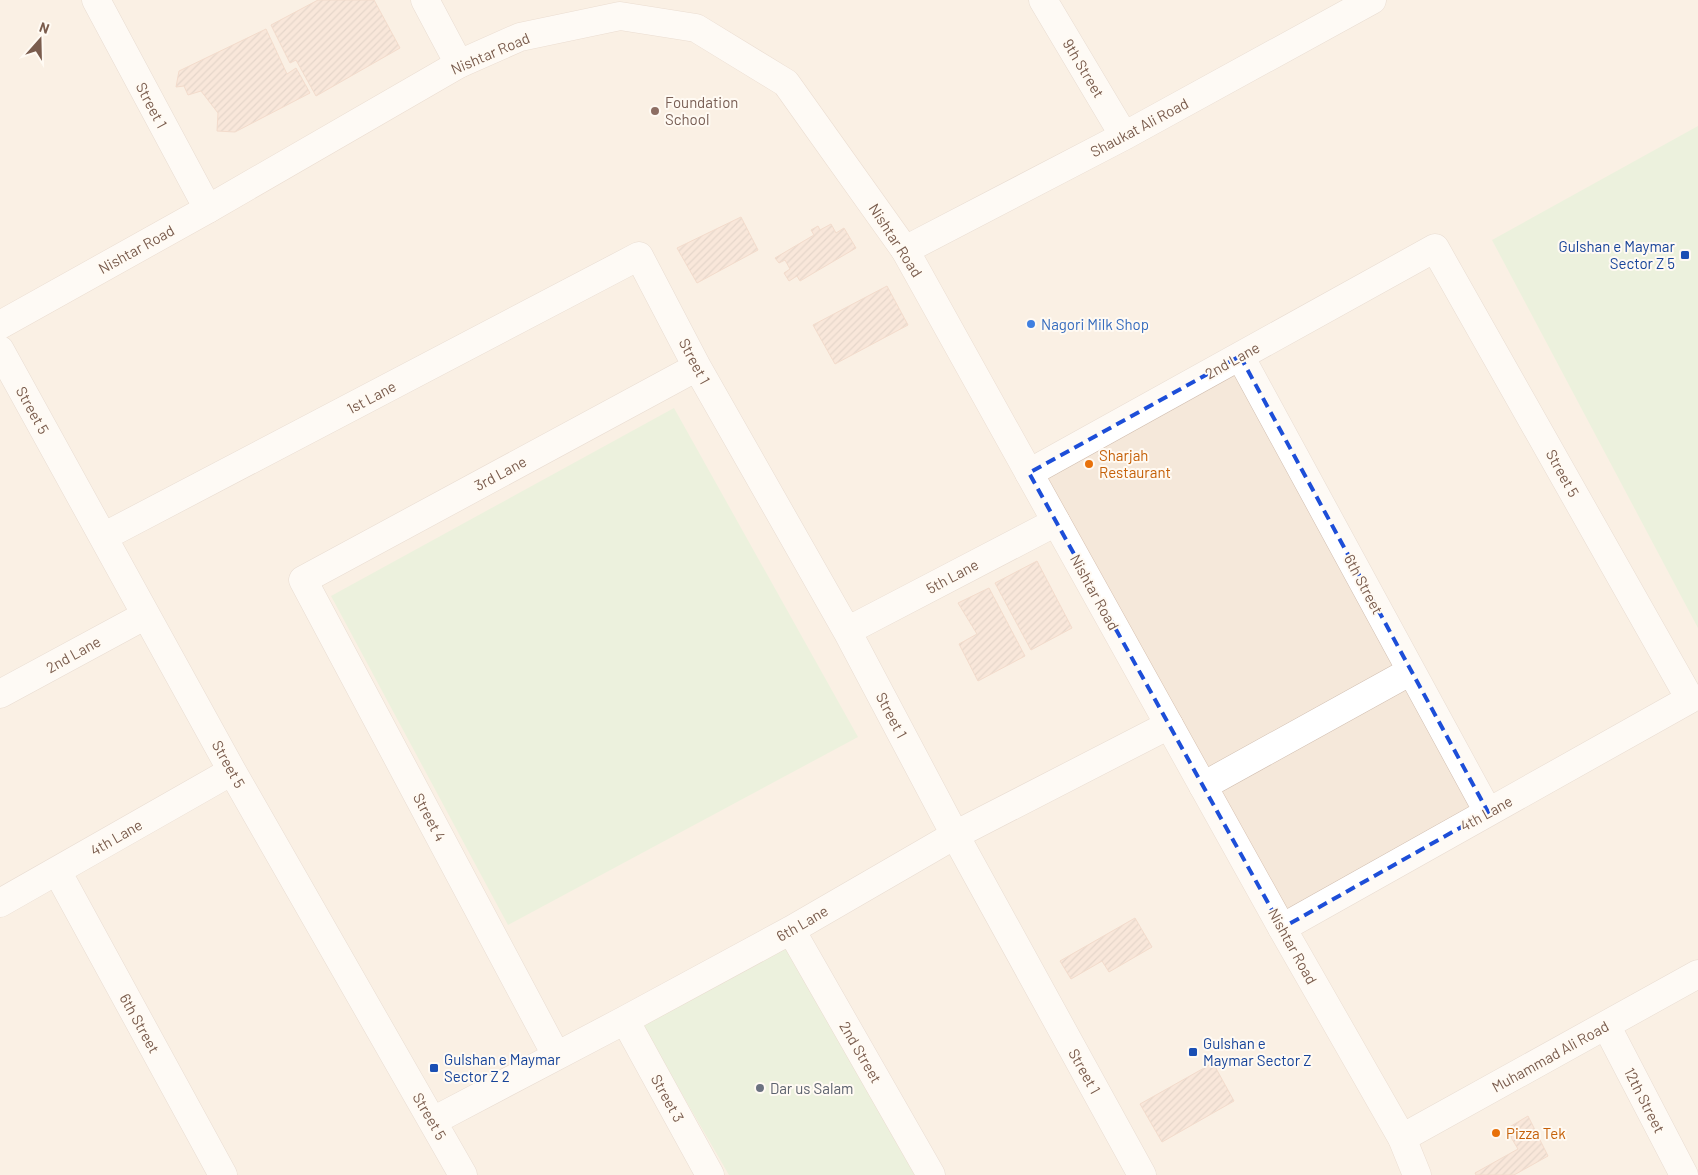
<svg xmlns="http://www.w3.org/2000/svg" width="1698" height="1175" viewBox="0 0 1698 1175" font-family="Barlow,sans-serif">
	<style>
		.residential { fill: #f5e8da }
		.green { fill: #d8ecc9 }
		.building { fill: url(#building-hatch); stroke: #e6bba3 }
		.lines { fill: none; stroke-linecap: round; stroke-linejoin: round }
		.street-casing { stroke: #d1beb0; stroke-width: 29 }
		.secondary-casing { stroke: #d6c0b0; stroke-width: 29 }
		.street { stroke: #fff; stroke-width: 28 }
		.secondary { stroke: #fff; stroke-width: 28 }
		.marked { fill: none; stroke: #1d4ed8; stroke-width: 4; stroke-dasharray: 10 6; stroke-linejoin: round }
		.education-dot { fill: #8d6e63; stroke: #fffaf3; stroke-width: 2 }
		.transit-dot { fill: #1a4fb4; stroke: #fffaf3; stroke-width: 2 }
		.shop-dot { fill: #3f7fe0; stroke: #fffaf3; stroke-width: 2 }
		.food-dot { fill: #e8710a; stroke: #fffaf3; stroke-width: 2 }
		.worship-dot { fill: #6b7280; stroke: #fffaf3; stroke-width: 2 }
		.labels { text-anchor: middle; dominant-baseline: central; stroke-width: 4; stroke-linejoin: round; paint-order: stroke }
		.street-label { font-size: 15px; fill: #7a5c4d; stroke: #fffaf3 }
		.education-label { font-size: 15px; fill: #785e54; stroke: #fffaf3; text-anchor: start }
		.transit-label { font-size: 15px; fill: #164399; stroke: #fffaf3; text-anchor: start }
		.shop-label { font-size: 15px; fill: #366cbe; stroke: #fffaf3; text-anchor: start }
		.food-label { font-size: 15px; fill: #c56008; stroke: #fffaf3; text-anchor: start }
		.worship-label { font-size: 15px; fill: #5b616d; stroke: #fffaf3; text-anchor: start }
	</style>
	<defs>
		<pattern id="building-hatch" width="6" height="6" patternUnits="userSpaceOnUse" patternTransform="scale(1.25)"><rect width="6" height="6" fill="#f3d5c3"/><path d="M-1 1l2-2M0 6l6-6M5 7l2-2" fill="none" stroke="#cab0a1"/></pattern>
	</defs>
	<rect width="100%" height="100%" fill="#fdf6ec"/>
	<path class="residential" d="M0,0H1698V1175H0Z"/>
	<path class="green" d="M1698,126V628L1492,240Z
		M674,408L858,737L508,925L331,596Z
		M789,946L915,1175H729L642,1025Z"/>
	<path class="building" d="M318,0H374L400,48L316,96L296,60L290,63L271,25Z
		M266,29L287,74L296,68L310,93L235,132L217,131L218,113L201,91L188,95L184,86L176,87L179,71Z
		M741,217L758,250L697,283L677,248Z
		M831,224L836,233L844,228L856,248L800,281L797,276L789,281L784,273L790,269L785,260L779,263L775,258L814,235L811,230L818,226L820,230Z
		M887,286L908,325L835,364L813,325Z
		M1037,561L1072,628L1031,650L995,583Z
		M989,588L1025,656L978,681L959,644L977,634L958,603Z
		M1135,918L1152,947L1109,972L1102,961L1071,979L1060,961Z
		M1213,1063L1234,1101L1162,1142L1140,1104Z
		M1528,1116L1548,1156L1514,1175H1476L1475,1173L1518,1149L1506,1129Z"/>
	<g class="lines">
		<g class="street-casing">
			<path id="street" d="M96,0L208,209
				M425,0L459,64
				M1043,0L1124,136
				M905,250L1124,136L1372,0
				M0,350L232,771L463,1175
				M1240,356L1488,812
				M1029,473L1435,248L1690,699L1282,928
				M103,537L639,256L697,367L847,631L955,835L1142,1175
				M847,631L1056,522
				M0,694L146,615
				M1203,786L1411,671
				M57,871L223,1175
				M0,903L232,771
				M791,930L931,1175
				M625,1020L710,1175
				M1606,1025L1684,1175
				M556,1055L303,580L697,367
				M433,1121L625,1020L791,930L955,835L1169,725
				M1402,1138L1698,974"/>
		</g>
		<g class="secondary-casing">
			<path id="secondary" d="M0,325L208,209L459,64L520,37L620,16L696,28L786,83L905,250L1282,928L1402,1138L1417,1175"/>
		</g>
		<use href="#street" class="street"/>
		<use href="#secondary" class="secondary"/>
	</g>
	<path d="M0 0H1698V1175H0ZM1240,356L1488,812L1282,928L1029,473Z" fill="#fdf6ec" fill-opacity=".55" fill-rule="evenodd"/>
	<path class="marked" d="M1240,356L1488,812L1282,928L1029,473Z"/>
	<circle class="education-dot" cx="655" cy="111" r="5"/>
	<g class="transit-dot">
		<rect x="1680" y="250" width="10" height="10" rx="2.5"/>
		<rect x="1188" y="1047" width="10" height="10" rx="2.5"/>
		<rect x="429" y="1063" width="10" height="10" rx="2.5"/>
	</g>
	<circle class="shop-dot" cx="1031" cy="324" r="5"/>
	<g class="food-dot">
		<circle cx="1089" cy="464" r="5"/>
		<circle cx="1496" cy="1133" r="5"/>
	</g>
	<circle class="worship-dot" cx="760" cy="1088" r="5"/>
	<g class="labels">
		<g class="street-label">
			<text transform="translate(490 53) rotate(-23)">Nishtar Road</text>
			<text transform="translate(1084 68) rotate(59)">9th Street</text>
			<text transform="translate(152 105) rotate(62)">Street 1</text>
			<text transform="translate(1139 127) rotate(-28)">Shaukat Ali Road</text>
			<text transform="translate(896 240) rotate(57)">Nishtar Road</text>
			<text transform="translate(136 249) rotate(-29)">Nishtar Road</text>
			<text transform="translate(1232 360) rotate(-29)">2nd Lane</text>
			<text transform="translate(695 361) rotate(62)">Street 1</text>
			<text transform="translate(371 397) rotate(-28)">1st Lane</text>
			<text transform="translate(33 410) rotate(61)">Street 5</text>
			<text transform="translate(500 473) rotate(-28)">3rd Lane</text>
			<text transform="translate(1563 473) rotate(61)">Street 5</text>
			<text transform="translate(952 576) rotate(-28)">5th Lane</text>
			<text transform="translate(1364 584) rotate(62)">6th Street</text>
			<text transform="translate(1095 592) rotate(61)">Nishtar Road</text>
			<text transform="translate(73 654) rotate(-29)">2nd Lane</text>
			<text transform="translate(892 715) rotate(62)">Street 1</text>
			<text transform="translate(229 764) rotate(61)">Street 5</text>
			<text transform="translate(1486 813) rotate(-29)">4th Lane</text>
			<text transform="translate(430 817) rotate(62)">Street 4</text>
			<text transform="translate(116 837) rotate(-30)">4th Lane</text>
			<text transform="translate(802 923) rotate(-30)">6th Lane</text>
			<text transform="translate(1293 946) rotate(61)">Nishtar Road</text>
			<text transform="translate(140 1023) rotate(61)">6th Street</text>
			<text transform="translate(861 1052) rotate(60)">2nd Street</text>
			<text transform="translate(1550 1056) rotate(-29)">Muhammad Ali Road</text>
			<text transform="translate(1085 1071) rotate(61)">Street 1</text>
			<text transform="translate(668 1098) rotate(61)">Street 3</text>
			<text transform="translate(1645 1100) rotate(63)">12th Street</text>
			<text transform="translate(430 1116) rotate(60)">Street 5</text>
		</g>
		<g class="education-label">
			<text x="665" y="102">Foundation<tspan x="665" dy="17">School</tspan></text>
		</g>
		<g class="transit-label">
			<text x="1675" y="246" text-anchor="end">Gulshan e Maymar<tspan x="1675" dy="17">Sector Z 5</tspan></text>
			<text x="1203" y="1043">Gulshan e<tspan x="1203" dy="17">Maymar Sector Z</tspan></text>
			<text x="444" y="1059">Gulshan e Maymar<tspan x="444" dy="17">Sector Z 2</tspan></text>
		</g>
		<g class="shop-label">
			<text x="1041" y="324">Nagori Milk Shop</text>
		</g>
		<g class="food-label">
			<text x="1099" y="455">Sharjah<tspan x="1099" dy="17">Restaurant</tspan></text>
			<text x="1506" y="1133">Pizza Tek</text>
		</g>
		<g class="worship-label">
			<text x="770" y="1088">Dar us Salam</text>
		</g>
	</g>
	<g transform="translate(40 40) rotate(20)" stroke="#fffaf3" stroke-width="4" paint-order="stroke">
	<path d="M0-4L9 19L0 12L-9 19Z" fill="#7a5c4d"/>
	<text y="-8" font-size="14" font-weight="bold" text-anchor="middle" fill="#7a5c4d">N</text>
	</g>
</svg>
